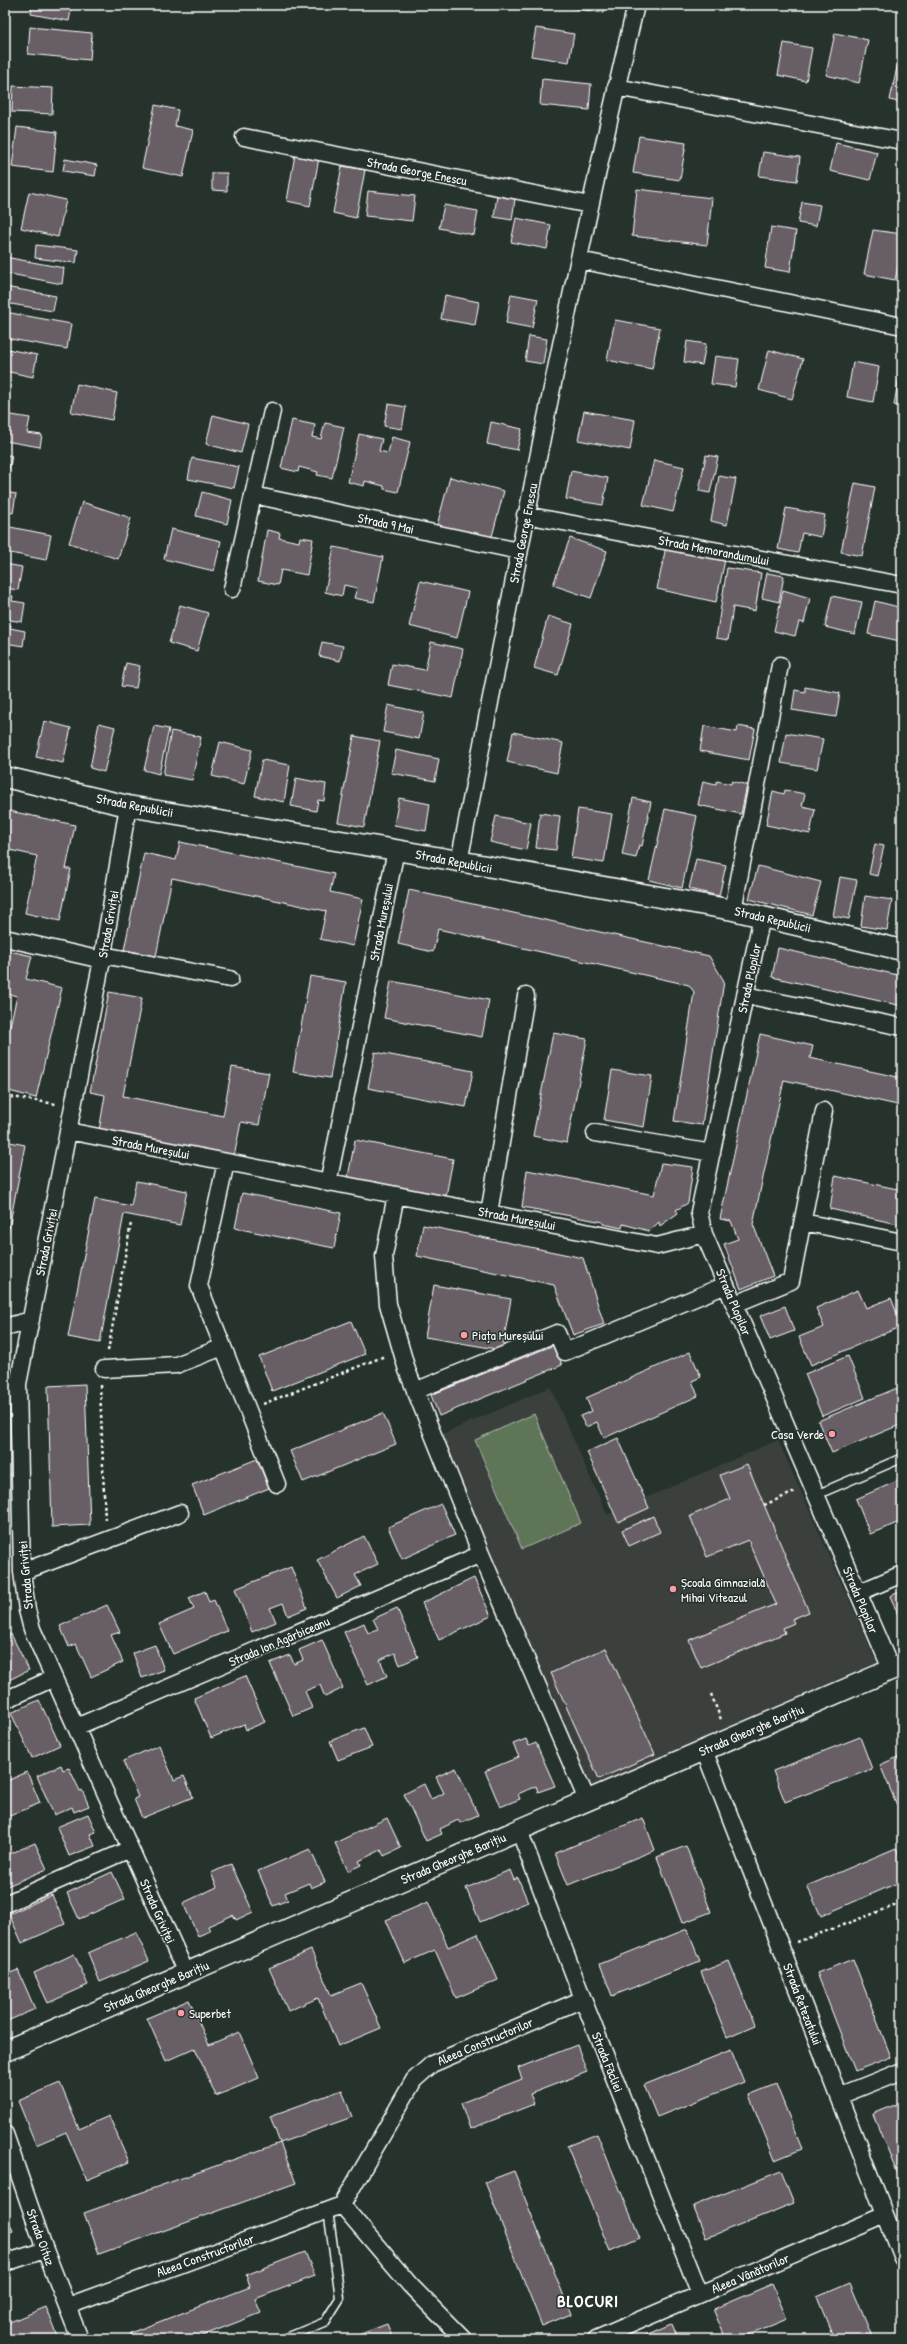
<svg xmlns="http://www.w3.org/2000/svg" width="907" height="2344" viewBox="0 0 907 2344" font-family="'Patrick Hand',sans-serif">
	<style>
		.built { fill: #3a403e }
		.green { fill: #5e7458; stroke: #aebaac }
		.building { fill: #675f66; stroke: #fff }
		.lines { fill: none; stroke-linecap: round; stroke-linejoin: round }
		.service-casing { stroke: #fff; stroke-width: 11 }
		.minor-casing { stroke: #fff; stroke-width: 19 }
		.tertiary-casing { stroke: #fff; stroke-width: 23 }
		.path { stroke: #fff; stroke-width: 2.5; stroke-dasharray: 3 3; stroke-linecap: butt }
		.service { stroke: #26332d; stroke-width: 8 }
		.minor { stroke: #26332d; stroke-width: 16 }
		.tertiary { stroke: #26332d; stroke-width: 20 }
		.poi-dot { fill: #ff9aa2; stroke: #26332d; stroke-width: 1.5 }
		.labels { text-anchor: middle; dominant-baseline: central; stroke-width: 3; stroke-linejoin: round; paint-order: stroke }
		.street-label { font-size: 13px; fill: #fff; stroke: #26332d }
		.poi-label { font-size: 13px; fill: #fff; stroke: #26332d; text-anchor: start }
		.district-label { font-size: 17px; font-weight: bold; letter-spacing: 1px; fill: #fff; stroke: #26332d }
	</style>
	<rect width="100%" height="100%" fill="#26332d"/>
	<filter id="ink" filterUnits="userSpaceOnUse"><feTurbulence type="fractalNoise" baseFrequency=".025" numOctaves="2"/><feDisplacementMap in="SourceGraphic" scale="8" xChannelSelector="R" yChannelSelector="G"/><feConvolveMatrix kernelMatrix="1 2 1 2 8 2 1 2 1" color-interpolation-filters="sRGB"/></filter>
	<g filter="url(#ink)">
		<path class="built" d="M550,1387L607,1515L778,1440L877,1663L590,1790L434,1438Z"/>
		<path class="green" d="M534,1414L581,1523L522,1549L475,1440Z"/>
		<path class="building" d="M32,5H72L69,21L31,14Z
			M566,5H605L604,13L566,7Z
			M30,27L92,33L90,60L28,54Z
			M536,28L574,34L569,62L531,56Z
			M835,33L868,40L859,83L826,75Z
			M784,43L812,48L806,81L778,75Z
			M900,53L902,54V103L890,100Z
			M542,79L591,84L589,110L540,105Z
			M13,86L53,88L52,114L12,112Z
			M155,105L178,110L175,126L193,130L183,177L142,168Z
			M17,127L57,132L53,172L12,167Z
			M639,136L686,143L680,180L633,173Z
			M836,143L877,152L870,180L830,171Z
			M763,152L800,157L797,181L759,176Z
			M295,154L319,158L310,206L287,201Z
			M65,159L97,165L95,176L63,171Z
			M342,166L365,170L356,218L333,213Z
			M212,173H227V191L212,190Z
			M637,189L712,198L707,245L632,236Z
			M368,191L415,196L412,221L365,216Z
			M29,192L66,200L58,237L21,228Z
			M497,195L515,199L512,220L494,217Z
			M802,202L820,205L816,226L798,223Z
			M444,205L478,211L474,235L439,228Z
			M516,218L551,225L547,249L511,242Z
			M771,227L796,231L790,272L765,268Z
			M873,230L902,234V249L895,280L864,274Z
			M36,245L78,250L76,263L35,258Z
			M5,257L64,268L62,284L5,273Z
			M5,287L56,296L53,311L5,303Z
			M511,294L538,299L532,328L506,323Z
			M445,295L479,302L475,325L441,319Z
			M5,312L71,324L67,349L5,338Z
			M615,320L660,328L652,369L607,360Z
			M529,336L547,339L543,364L525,361Z
			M687,341L706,344L702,365L684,362Z
			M7,349L37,355L33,377L5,371Z
			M769,350L803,359L792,399L759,390Z
			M715,356L739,359L735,387L711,384Z
			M853,362L879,367L873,402L847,397Z
			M900,370L902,371V407L894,405Z
			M77,384L117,393L112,420L71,412Z
			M388,404L406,407L402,429L384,426Z
			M584,411L635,420L630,450L578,440Z
			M5,414L30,418L27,433L42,435L40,447L5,441Z
			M213,415L248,424L241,453L206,444Z
			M292,420L315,425L312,437L321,439L325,423L344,427L332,478L317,475L318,472L299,467L298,472L281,468Z
			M491,422L522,429L517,450L487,444Z
			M359,434L382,439L379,451L388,453L392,437L410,442L398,492L384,489V486L365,481L364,486L348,482Z
			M5,454L12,456L6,482L5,481Z
			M706,455L718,457L710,493L699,491Z
			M192,458L239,467L234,488L188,479Z
			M654,460L684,467L673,512L643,505Z
			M571,471L608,478L603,505L566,499Z
			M719,476L736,479L727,525L711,521Z
			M450,477L504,491L490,544L436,529Z
			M855,483L875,487L862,556L841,552Z
			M5,492L16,494L13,513L5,511Z
			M202,492L232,500L227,524L196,516Z
			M82,502L131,518L118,559L69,543Z
			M786,508L825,515L821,537L802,533L798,553L778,549Z
			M5,526L51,535L46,560L5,552Z
			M171,529L221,541L214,571L164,559Z
			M267,530L280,533L279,538L299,542L300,537L313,539L307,575L281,570L278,585L258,581Z
			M570,538L607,551L591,598L553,585Z
			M667,542L726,555L716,602L657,589Z
			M334,547L383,557L374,602L354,598L357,588L344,585L342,596L325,592Z
			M5,564L22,567L18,590L5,588Z
			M727,568L761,573L755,611L733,607L728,640L716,638Z
			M767,573L784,576L779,602L762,598Z
			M420,581L468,592L457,638L409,626Z
			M783,590L810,598L804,623L799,622L795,636L774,631Z
			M5,595L13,596L12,601L25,603L22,622L5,619Z
			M832,596L862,602L855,634L825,627Z
			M875,601L902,608L900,615H902V630L900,641L868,634Z
			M180,605L208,613L197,651L169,643Z
			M548,616L573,624L558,675L534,668Z
			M5,624L11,625L10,628L25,631L23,646L5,643Z
			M322,642L343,646L340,661L319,656Z
			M431,642L463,649L453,698L388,685L392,664L425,670Z
			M126,663L140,666L136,688L121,686Z
			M805,687L840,693L836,717L792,710L795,690L805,692Z
			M388,705L424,713L419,739L383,732Z
			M5,711L10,712L5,734Z
			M44,721L71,728L63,763L36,757Z
			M99,723L115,727L104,772L90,768Z
			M154,726L169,729L159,774L144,770Z
			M704,726L737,732L738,726L755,729L749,760L700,751Z
			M171,731L201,737L192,780L163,775Z
			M513,732L563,743L557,773L507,762Z
			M786,733L823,739L817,769L781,763Z
			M354,736L380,741L364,827L338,822Z
			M220,742L252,750L244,784L212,776Z
			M396,750L439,759L435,781L391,773Z
			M262,760L290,765L284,802L255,796Z
			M296,778L326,784L324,801L318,800L316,811L291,806Z
			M703,781L716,784L717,781L731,784L732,781L747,785L741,814L698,805Z
			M785,790L805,794L802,806L815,809L810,834L766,825L773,791L784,794Z
			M399,798L430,804L426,831L394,825Z
			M633,798L651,802L642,846L639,845L636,858L622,855Z
			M578,809L612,814L604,863L571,858Z
			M665,809L697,816L682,888L649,880Z
			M5,810L75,825L66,869H71L60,921L25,913L37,856L5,849Z
			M540,813L560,816L556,850L536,848Z
			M496,816L531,823L526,850L490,842Z
			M180,842L334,874L330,892L363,899L353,946L320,939L326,911L172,878L156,956L124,950L144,853L176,860Z
			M875,844L884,846L877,876L869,874Z
			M696,859L726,865L719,896L689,889Z
			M758,866L821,882L812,915L749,899Z
			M840,877L857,880L849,919L833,916Z
			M409,890L709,956L724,981L702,1125L674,1121L694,992L689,985L438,929L433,952L398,944Z
			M865,896L892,900L887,930L861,926Z
			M778,948L902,976V1006L772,977Z
			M5,950L32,956L26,979L62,988L36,1098L5,1090V1047L17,996L5,993Z
			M310,976L346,982L330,1078L293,1072Z
			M391,981L489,1000L482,1037L384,1018Z
			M109,992L142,998L123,1096L223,1116L232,1067L269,1073L259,1125L241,1122L234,1157L99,1131L105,1095L90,1092Z
			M553,1033L587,1039L567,1143L533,1136Z
			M760,1034L813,1046L810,1058L902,1078V1106L784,1080L753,1224L773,1276L741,1289L724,1244L738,1239L731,1221L720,1219Z
			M375,1052L473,1071L466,1107L368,1088Z
			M612,1070L652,1076L644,1127L604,1120Z
			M355,1140L453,1159L446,1196L348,1177Z
			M5,1141L25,1145L5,1249Z
			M661,1163L693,1167L688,1203L676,1210L678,1213L660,1226L659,1222L649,1231L623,1224L622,1228L603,1224V1222L522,1207L527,1170L654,1195Z
			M835,1176L902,1190V1225L830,1209Z
			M136,1181L187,1191L180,1225L124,1214L100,1343L68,1337L95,1199L131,1206Z
			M242,1193L341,1213L334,1248L235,1228Z
			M423,1225L583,1258L604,1324L573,1335L554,1285L417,1256Z
			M434,1285L511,1299L502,1350L425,1337Z
			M858,1290L866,1308L891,1298L902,1326L811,1365L799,1337L824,1327L816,1308Z
			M785,1306L794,1331L770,1340L760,1316Z
			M351,1321L365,1354L272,1391L259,1357Z
			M554,1345L562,1365L439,1416L431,1395Z
			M690,1352L701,1377L692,1381L698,1396L604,1438L597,1422L586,1427L580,1416L592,1411L586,1398Z
			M848,1356L865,1398L822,1416L805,1374Z
			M85,1384L90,1525L52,1527L48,1386Z
			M902,1386V1424L832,1453L818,1421Z
			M383,1413L396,1444L303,1482L290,1451Z
			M618,1438L649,1508L618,1522L587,1452Z
			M257,1459L269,1488L204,1515L192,1485Z
			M747,1464L809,1612L792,1619L794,1623L783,1628L785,1633L701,1668L689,1640L776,1604L748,1540L707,1557L690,1516L730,1499L720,1475Z
			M902,1479V1521L870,1534L856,1499Z
			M441,1504L455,1535L402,1559L388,1527Z
			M653,1516L660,1532L629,1546L622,1530Z
			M364,1536L378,1564L355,1575L361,1586L337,1598L317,1560Z
			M291,1567L307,1608L288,1616L283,1603L270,1608L276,1622L252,1632L235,1589Z
			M474,1578L491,1616L439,1640L422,1603Z
			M205,1591L209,1602L214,1600L227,1631L173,1654L159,1624L194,1609L189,1598Z
			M902,1591V1624L890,1596Z
			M107,1605L120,1632L111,1635L123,1662L91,1677L76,1644L69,1647L60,1626Z
			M397,1608L418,1657L400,1665L395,1653L380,1660L387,1676L368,1685L344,1632L364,1623L368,1633L378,1629L373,1619Z
			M11,1634L29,1670L5,1682V1635L6,1636Z
			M322,1640L343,1688L325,1697L320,1685L305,1691L312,1708L293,1716L270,1663L290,1655L294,1664L303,1660L299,1650Z
			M155,1645L164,1670L142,1678L133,1653Z
			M606,1648L655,1754L599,1779L551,1673Z
			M245,1676L265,1722L246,1730L244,1724L211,1738L194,1698Z
			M39,1700L60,1745L32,1758L11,1713Z
			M364,1728L372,1747L338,1760L330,1741Z
			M860,1737L872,1769L785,1802L773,1771Z
			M526,1739L529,1746L536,1743L555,1786L538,1792L536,1786L518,1794L520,1799L500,1807L485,1771L519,1757L513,1744Z
			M159,1745L174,1780L184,1776L193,1797L142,1818L134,1799L138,1797L123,1761Z
			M902,1755V1817L880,1765Z
			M61,1765L63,1770L69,1768L80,1791L82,1790L89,1806L74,1812L72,1807L54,1815L37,1776Z
			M456,1768L478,1815L460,1823L458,1820L440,1829L442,1834L426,1841L404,1794L424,1784L431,1799L444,1793L436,1777Z
			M27,1772L40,1803L5,1818V1782Z
			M88,1814L96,1832L90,1834L95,1846L69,1856L57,1827Z
			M387,1818L401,1848L384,1856L381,1850L359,1861L361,1865L348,1871L335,1843Z
			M643,1818L655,1850L568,1885L555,1853Z
			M35,1843L47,1869L5,1887V1856Z
			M686,1846L711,1912L682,1923L657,1857Z
			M896,1848L902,1862V1881L821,1916L807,1886Z
			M310,1849L325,1882L311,1888L309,1883L285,1893L288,1900L273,1906L258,1871Z
			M231,1864L253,1912L236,1920L233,1915L208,1926L210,1931L198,1936L183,1903L217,1887L211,1873Z
			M510,1870L514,1880L518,1878L528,1902L480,1922L466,1888Z
			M112,1872L125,1899L79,1919L67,1893Z
			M52,1895L65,1924L22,1943L9,1914Z
			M428,1902L448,1947L478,1934L498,1980L456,1998L435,1950L405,1963L386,1920Z
			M687,1929L700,1961L612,1996L600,1964Z
			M136,1932L149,1961L100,1982L88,1953Z
			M311,1950L331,1995L361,1983L381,2028L338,2046L318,1998L288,2011L269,1968Z
			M74,1954L88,1985L48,2003L34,1973Z
			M853,1959L891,2057L855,2071L817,1973Z
			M729,1961L755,2025L727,2037L701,1972Z
			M18,1970L35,2009L5,2022V1975Z
			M189,2000L209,2045L239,2032L259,2078L216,2096L195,2048L166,2061L147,2018Z
			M577,2045L587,2072L530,2094L534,2104L470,2129L461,2103L522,2079L518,2068Z
			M731,2050L744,2082L657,2117L644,2085Z
			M60,2083L79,2129L109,2116L129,2162L87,2180L66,2132L36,2145L18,2101Z
			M776,2084L802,2149L775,2160L749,2095Z
			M342,2090L352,2117L280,2143L270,2116Z
			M902,2102V2184L873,2114Z
			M597,2134L640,2238L610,2251L567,2146Z
			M280,2143L296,2183L99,2254L84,2213Z
			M514,2171L571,2314L542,2326L485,2182Z
			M781,2171L794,2203L706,2238L693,2206Z
			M5,2211L13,2231L5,2234Z
			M305,2252L315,2276L255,2299L261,2313L194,2339H132L130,2333L250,2287L246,2275Z
			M850,2283L873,2339H834L817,2297Z
			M772,2284L787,2319L739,2339H726L713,2309Z
			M46,2307L59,2339H10L5,2324Z
			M387,2324L393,2339H348Z
			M671,2324L677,2339H642L641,2337Z"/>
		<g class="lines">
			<g class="service-casing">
				<path id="service" d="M816,1495L902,1458
					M284,2339L325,2322L340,2298L328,2210"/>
			</g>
			<g class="minor-casing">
				<path id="minor" d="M616,87L902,141
					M244,137L590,205
					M579,260L902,326
					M253,495L519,551
					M525,515L902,585
					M232,589L272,411
					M128,806L102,960L18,1384L22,1572L27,1610L32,1629L186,1973
					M459,862C515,576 568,289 636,5
					M733,910L780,665
					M762,916L699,1212L704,1234L891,1669
					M5,938L102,960
					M103,955L230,979
					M745,995L902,1027
					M68,1131L657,1246L704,1234
					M595,1133L712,1153
					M226,1162L199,1286L277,1484
					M328,1183L396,850
					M396,1195L384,1256L388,1304L407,1370L481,1554L587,1800
					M489,1213L526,996
					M803,1222L902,1242
					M735,1304L791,1281L824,1111
					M5,1327L31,1320
					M104,1369L176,1365L223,1347
					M415,1391L557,1333L565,1352L726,1285
					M22,1572L180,1513
					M858,1593L902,1574
					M5,1700L54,1678
					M76,1727L481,1554
					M704,1750L902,2258
					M519,1830L583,1999L700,2294
					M5,1904L130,1849
					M839,2096L902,2071
					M5,2134L45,2250L80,2339
					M5,2263L45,2250
					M68,2306L342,2205
					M463,2339L410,2285L342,2205L414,2080L432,2064L583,1999
					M596,2339L885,2215"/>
			</g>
			<g class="tertiary-casing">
				<path id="tertiary" d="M5,777L128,806L396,850L733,910L902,950
					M5,2051L902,1665"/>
			</g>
			<path class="path" d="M5,1096L56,1104
				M108,1351L131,1223
				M100,1385L105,1522
				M263,1404L385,1356
				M764,1505L797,1491
				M899,1688L902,1697
				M711,1694L722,1722
				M797,1942L902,1903"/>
			<use href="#service" class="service"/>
			<use href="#minor" class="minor"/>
			<use href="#tertiary" class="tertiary"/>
		</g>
	</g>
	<g class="poi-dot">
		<circle cx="464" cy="1335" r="4"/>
		<circle cx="832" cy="1434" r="4"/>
		<circle cx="673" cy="1589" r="4"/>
		<circle cx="181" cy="2013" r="4"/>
	</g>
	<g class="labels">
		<g class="street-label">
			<text transform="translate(417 171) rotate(11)">Strada George Enescu</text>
			<text transform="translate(386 523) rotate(12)">Strada 9 Mai</text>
			<text transform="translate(523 533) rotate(-79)">Strada George Enescu</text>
			<text transform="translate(714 550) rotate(11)">Strada Memorandumului</text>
			<text transform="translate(135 805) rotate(11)">Strada Republicii</text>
			<text transform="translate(454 861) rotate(11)">Strada Republicii</text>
			<text transform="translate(773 919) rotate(13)">Strada Republicii</text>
			<text transform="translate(381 922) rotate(-79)">Strada Mureșului</text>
			<text transform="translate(108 924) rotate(-80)">Strada Griviței</text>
			<text transform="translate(749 978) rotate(-78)">Strada Plopilor</text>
			<text transform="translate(151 1147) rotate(11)">Strada Mureșului</text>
			<text transform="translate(517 1218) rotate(11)">Strada Mureșului</text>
			<text transform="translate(46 1242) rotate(-79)">Strada Griviței</text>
			<text transform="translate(734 1302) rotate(67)">Strada Plopilor</text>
			<text transform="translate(25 1575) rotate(-95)">Strada Griviței</text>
			<text transform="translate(861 1600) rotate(67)">Strada Plopilor</text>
			<text transform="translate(279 1641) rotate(-23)">Strada Ion Agârbiceanu</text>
			<text transform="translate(751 1730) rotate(-23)">Strada Gheorghe Barițiu</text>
			<text transform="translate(453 1858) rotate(-23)">Strada Gheorghe Barițiu</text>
			<text transform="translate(158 1911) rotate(66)">Strada Griviței</text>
			<text transform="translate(156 1986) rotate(-23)">Strada Gheorghe Barițiu</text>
			<text transform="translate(803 2004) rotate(69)">Strada Retezatului</text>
			<text transform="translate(485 2041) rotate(-23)">Aleea Constructorilor</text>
			<text transform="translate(608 2062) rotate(68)">Strada Făcliei</text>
			<text transform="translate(41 2237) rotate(70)">Strada Oituz</text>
			<text transform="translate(205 2255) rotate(-20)">Aleea Constructorilor</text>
			<text transform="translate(750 2273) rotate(-23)">Aleea Vânătorilor</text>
		</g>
		<g class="poi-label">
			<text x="472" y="1335">Piața Mureșului</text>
			<text x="824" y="1434" text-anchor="end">Casa Verde</text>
			<text x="681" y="1582">Școala Gimnazială<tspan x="681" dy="15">Mihai Viteazul</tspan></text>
			<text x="189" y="2013">Superbet</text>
		</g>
		<g class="district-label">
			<text x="588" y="2300">BLOCURI</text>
		</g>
	</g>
	<rect width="907" height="2344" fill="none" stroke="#26332d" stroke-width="20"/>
	<rect x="10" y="10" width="887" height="2324" fill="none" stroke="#fff" stroke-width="1.5" filter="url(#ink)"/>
</svg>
